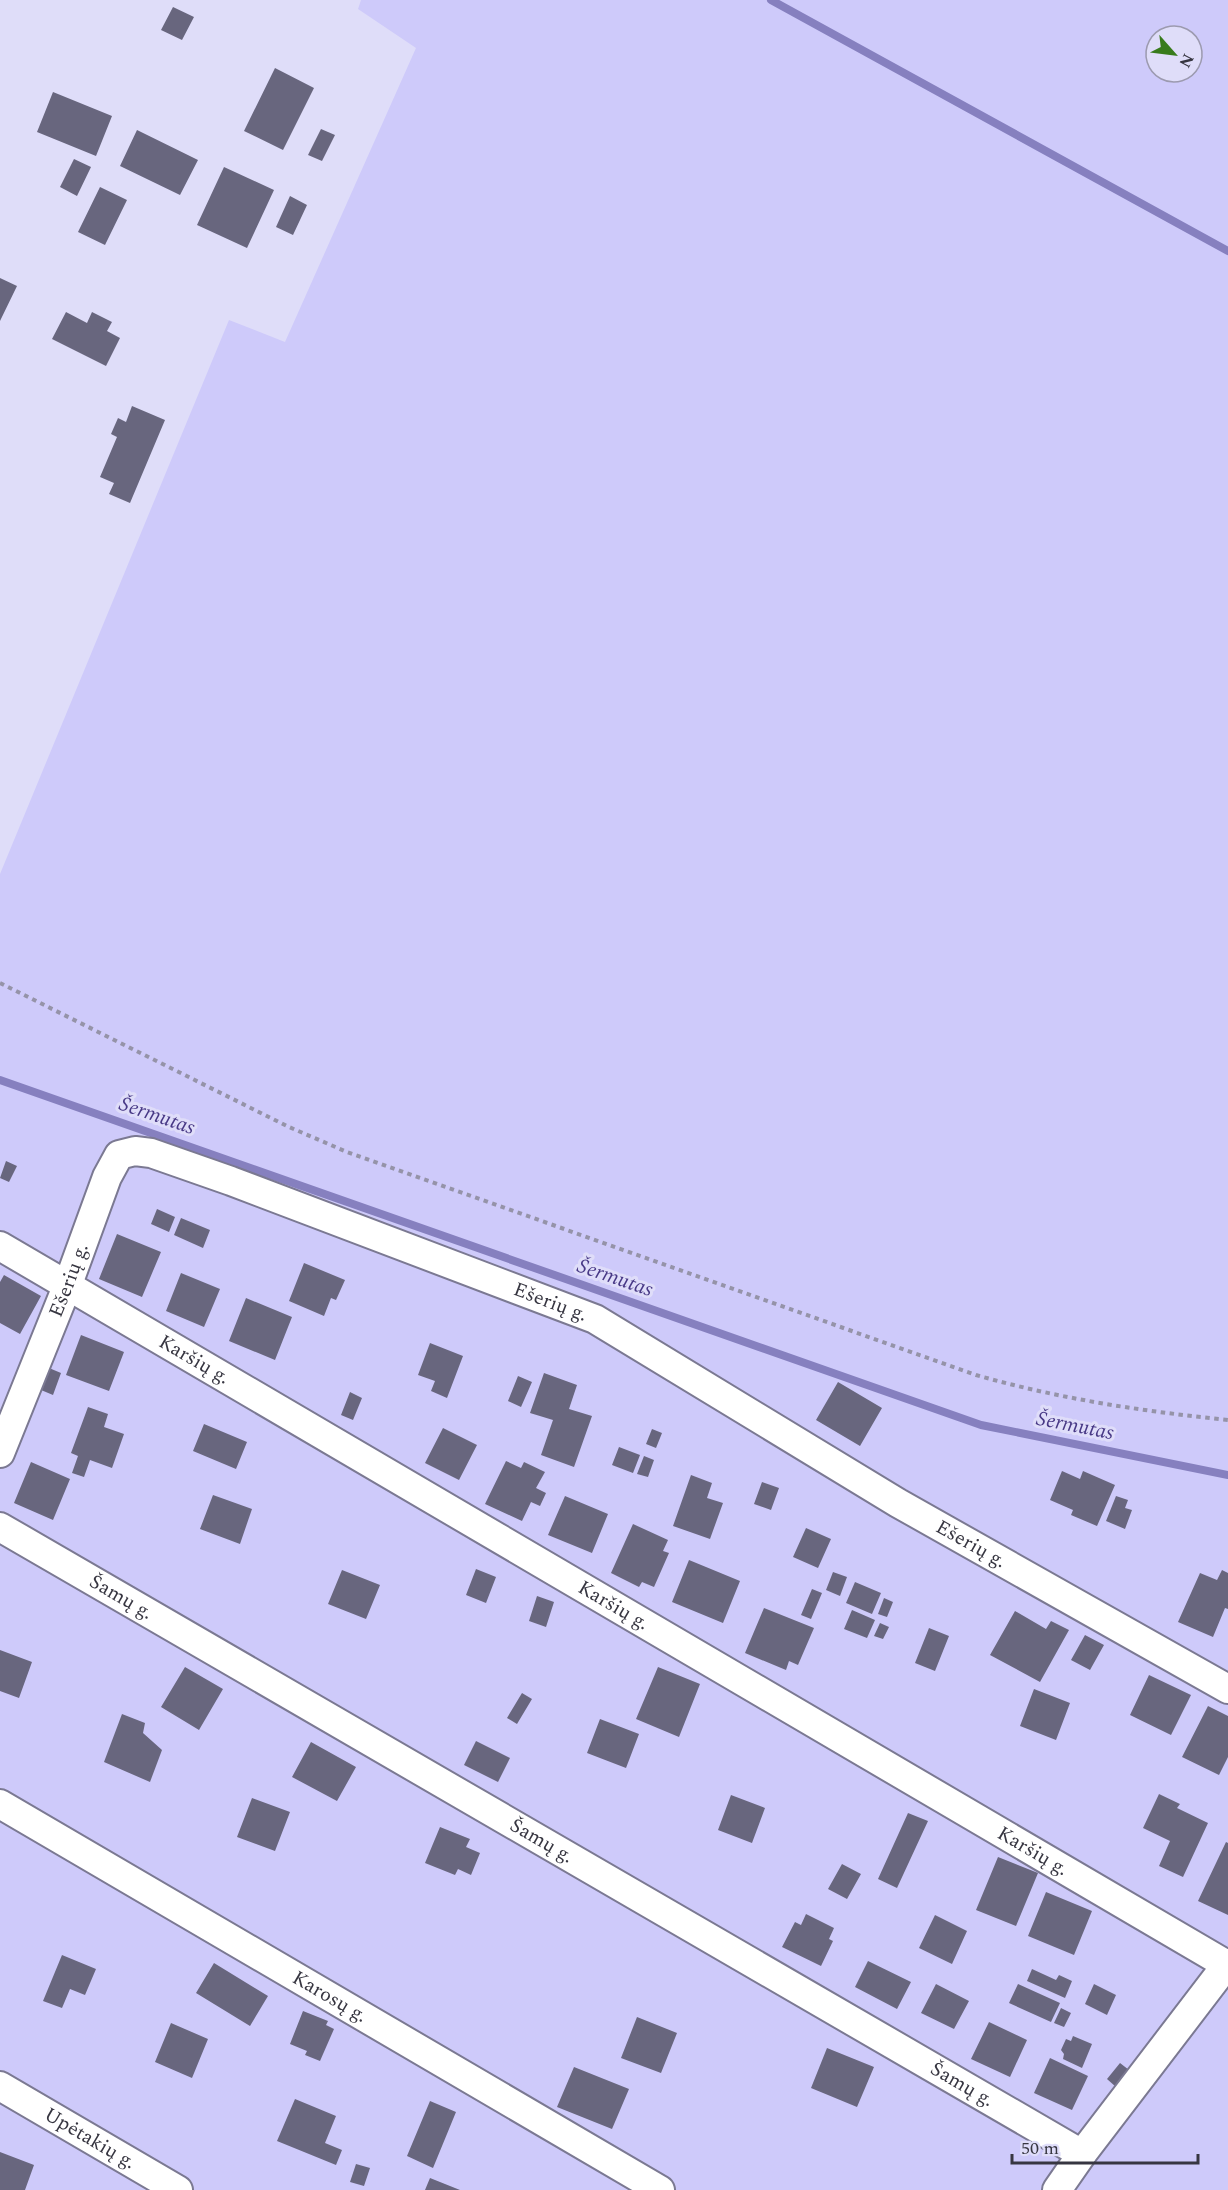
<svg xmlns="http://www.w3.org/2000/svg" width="1228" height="2190" viewBox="0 0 1228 2190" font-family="Spectral,serif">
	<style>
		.green { fill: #cecafa; fill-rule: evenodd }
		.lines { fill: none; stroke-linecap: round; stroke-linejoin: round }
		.stream { stroke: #8680bf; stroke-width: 8 }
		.building { fill: #68667e }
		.minor-casing { stroke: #7b7992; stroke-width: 32 }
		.path { stroke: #9593a8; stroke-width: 4; stroke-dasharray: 4.5 4.5; stroke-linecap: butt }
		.minor { stroke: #fff; stroke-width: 28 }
		.labels { text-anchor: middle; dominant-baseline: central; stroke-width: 6; stroke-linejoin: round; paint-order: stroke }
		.street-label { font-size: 20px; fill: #373641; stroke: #dfddf9 }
		.water-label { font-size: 21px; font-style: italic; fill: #483986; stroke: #dfddf9 }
	</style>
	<rect width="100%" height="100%" fill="#dfddf9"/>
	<path class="green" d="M361,0H1228V2190H0V874L229,320L285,342L416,48L358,9ZM1156,36H1192V72H1156Z"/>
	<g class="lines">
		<path class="stream" d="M771,0L1228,251
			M0,1080L981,1425L1228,1475"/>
	</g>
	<path class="building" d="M173,7L194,17L182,40L161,30Z
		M275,68L314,88L283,150L244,131Z
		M53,92L112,116L96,156L37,132Z
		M321,129L335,135L322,161L308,155Z
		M137,130L198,160L180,195L120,166Z
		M74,159L91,167L77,196L60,187Z
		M224,167L274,190L247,248L197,225Z
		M100,187L127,200L105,245L78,232Z
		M290,196L307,205L293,235L276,227Z
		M0,278L17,286L0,321Z
		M66,312L87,323L92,312L112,322L107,331L120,338L106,366L52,339Z
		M132,406L165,420L130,503L109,494L114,483L100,477L117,437L111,434L118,418L126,422Z
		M6,1161L17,1166L9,1182L0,1178Z
		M157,1209L175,1217L169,1232L151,1224Z
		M181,1218L210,1230L203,1248L174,1235Z
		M117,1234L161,1252L142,1297L99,1279Z
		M304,1263L345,1280L336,1300L331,1298L324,1316L289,1301Z
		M181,1273L220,1289L204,1327L166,1311Z
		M4,1275L41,1296L20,1334L0,1323V1282Z
		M246,1298L292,1317L275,1360L229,1341Z
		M81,1335L124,1352L109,1391L66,1375Z
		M430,1343L463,1356L447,1398L431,1391L435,1381L418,1375Z
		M49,1368L61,1373L53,1395L41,1390Z
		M544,1373L577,1385L569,1409L592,1416L574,1467L541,1455L553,1420L530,1413Z
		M518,1376L532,1382L521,1407L508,1401Z
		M838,1382L882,1408L860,1446L816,1420Z
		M350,1392L362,1398L353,1420L341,1415Z
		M88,1407L108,1414L104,1427L124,1434L112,1468L90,1460L84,1477L72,1473L78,1456L71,1453Z
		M204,1424L247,1442L236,1469L193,1451Z
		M443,1428L477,1445L459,1480L425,1463Z
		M652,1429L662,1433L656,1448L646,1444Z
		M619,1447L640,1455L633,1473L612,1465Z
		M644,1456L654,1460L648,1477L637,1474Z
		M506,1461L521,1468L524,1462L545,1472L536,1488L546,1493L540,1506L531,1502L522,1521L485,1504Z
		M31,1462L70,1479L53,1520L14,1503Z
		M1062,1471L1080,1479L1083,1471L1115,1485L1097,1526L1071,1515L1073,1510L1050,1500Z
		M691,1475L712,1483L707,1498L723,1503L710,1539L673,1526Z
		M762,1482L779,1488L771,1510L754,1504Z
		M213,1495L252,1509L240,1544L200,1529Z
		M565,1496L608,1514L592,1553L548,1535Z
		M1116,1496L1128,1500L1125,1508L1132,1510L1125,1529L1106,1521Z
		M633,1524L668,1540L663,1551L669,1553L654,1587L642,1582L639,1587L611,1573Z
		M806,1528L831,1539L818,1568L793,1557Z
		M689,1560L740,1581L723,1623L672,1602Z
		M476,1569L496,1577L486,1603L466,1595Z
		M342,1570L380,1585L366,1619L328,1604Z
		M1222,1570L1228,1573V1609L1225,1608L1213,1637L1178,1622L1200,1573L1217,1580Z
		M833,1572L847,1577L840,1596L826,1590Z
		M855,1582L881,1593L872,1614L846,1603Z
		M812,1589L822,1593L811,1619L801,1615Z
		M537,1596L554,1602L546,1627L529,1621Z
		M884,1598L893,1602L887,1617L878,1614Z
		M764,1608L814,1628L798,1665L789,1661L786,1670L745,1653Z
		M852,1610L875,1620L867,1638L844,1629Z
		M1015,1611L1046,1629L1051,1621L1069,1630L1040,1682L990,1655Z
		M880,1623L889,1627L883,1639L874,1636Z
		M929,1628L949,1636L935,1671L915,1663Z
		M1085,1635L1104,1645L1090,1670L1071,1660Z
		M0,1650L32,1662L19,1698L0,1691Z
		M185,1667L223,1689L199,1730L161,1707Z
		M658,1667L700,1684L679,1737L636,1719Z
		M1149,1675L1191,1695L1171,1735L1130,1715Z
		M1034,1689L1070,1703L1056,1740L1020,1726Z
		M522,1693L532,1699L517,1724L507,1718Z
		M1208,1706L1228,1716V1757L1219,1775L1182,1757Z
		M122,1714L145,1723L143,1733L162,1750L150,1782L104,1762Z
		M600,1719L639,1734L626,1768L587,1753Z
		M476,1741L510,1758L498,1782L464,1765Z
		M311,1742L356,1767L337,1801L292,1777Z
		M1159,1794L1180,1804L1177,1808L1208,1823L1183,1877L1159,1866L1170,1841L1143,1828Z
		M731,1795L765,1808L752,1843L718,1830Z
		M252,1798L290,1812L275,1851L237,1837Z
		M908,1813L928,1821L897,1888L878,1879Z
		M440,1827L470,1839L466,1847L480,1853L471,1875L458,1869L455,1875L425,1863Z
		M1226,1842L1228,1843V1915L1198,1901Z
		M998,1857L1038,1873L1016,1926L976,1910Z
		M842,1864L861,1874L847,1899L828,1889Z
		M1046,1892L1092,1911L1074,1955L1028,1936Z
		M806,1914L834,1928L829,1939L833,1941L821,1966L782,1947L795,1922L801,1925Z
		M935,1915L967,1931L952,1964L919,1948Z
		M62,1955L96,1969L85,1995L70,1989L62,2008L43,2001Z
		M868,1961L911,1982L897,2009L855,1987Z
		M214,1963L268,1996L250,2026L196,1993Z
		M1032,1969L1056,1980L1059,1975L1072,1981L1065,1998L1027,1981Z
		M936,1984L969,2001L954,2029L921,2013Z
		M1018,1984L1060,2003L1051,2022L1009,2003Z
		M1094,1984L1116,1995L1107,2015L1085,2004Z
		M1061,2008L1071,2013L1064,2027L1054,2023Z
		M303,2011L328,2021L326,2025L334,2029L320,2061L305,2055L307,2051L290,2044Z
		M637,2017L677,2033L661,2073L621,2058Z
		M989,2022L1027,2040L1010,2077L971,2059Z
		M171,2023L208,2039L192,2078L155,2062Z
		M1073,2036L1092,2044L1082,2068L1063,2059L1064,2054L1061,2050L1066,2039L1071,2041Z
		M827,2048L874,2067L857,2107L811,2088Z
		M1050,2058L1088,2076L1072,2110L1034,2093Z
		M1120,2063L1129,2070L1116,2087L1107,2079Z
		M574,2067L629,2089L612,2129L557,2107Z
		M295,2099L336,2116L325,2143L342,2150L336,2165L277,2141Z
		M430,2101L456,2112L433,2168L407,2156Z
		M0,2152L34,2165L25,2190H0Z
		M356,2164L370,2168L364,2186L350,2182Z
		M430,2178L460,2190H425Z"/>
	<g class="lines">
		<g class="minor-casing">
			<g id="minor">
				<path id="s1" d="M0,1246L1227,1965"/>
				<path id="s2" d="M0,1453L68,1284L107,1177L119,1155L135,1151L151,1153L231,1181L595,1319L898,1503L1228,1689"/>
				<path id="s3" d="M0,1527L1082,2154"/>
				<path id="s4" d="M0,1804L660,2190"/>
				<path id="s5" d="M0,2086L178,2190"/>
				<path d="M1057,2190L1082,2154L1228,1963"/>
			</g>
		</g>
		<path class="path" d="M0,983L289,1127L347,1152L976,1375C1060,1399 1141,1411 1228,1420"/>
		<use href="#minor" class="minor"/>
	</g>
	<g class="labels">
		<g class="street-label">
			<text stroke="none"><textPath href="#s2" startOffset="186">Ešerių g.</textPath></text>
			<text stroke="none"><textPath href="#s2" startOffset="780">Ešerių g.</textPath></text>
			<text stroke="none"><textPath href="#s1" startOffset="225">Karšių g.</textPath></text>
			<text stroke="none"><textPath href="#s2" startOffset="1266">Ešerių g.</textPath></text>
			<text stroke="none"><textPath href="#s3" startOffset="140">Šamų g.</textPath></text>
			<text stroke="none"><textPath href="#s1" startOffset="711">Karšių g.</textPath></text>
			<text stroke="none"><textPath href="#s3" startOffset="626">Šamų g.</textPath></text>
			<text stroke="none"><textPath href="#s1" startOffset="1197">Karšių g.</textPath></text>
			<text stroke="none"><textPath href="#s4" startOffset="382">Karosų g.</textPath></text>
			<text stroke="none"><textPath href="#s3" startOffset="1112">Šamų g.</textPath></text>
			<text stroke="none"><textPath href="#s5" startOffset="104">Upėtakių g.</textPath></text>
		</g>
		<g class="water-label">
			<text transform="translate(157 1116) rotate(19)">Šermutas</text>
			<text transform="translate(615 1278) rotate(19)">Šermutas</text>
			<text transform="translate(1075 1426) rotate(11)">Šermutas</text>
		</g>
	</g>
	<g transform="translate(1174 54) rotate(118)"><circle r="28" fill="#dfddf9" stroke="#9c9aaf" stroke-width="1.5"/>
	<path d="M0-4.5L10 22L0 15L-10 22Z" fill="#387b1c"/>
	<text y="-9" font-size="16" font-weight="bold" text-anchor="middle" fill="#373641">N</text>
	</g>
	<path d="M1012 2154v9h186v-9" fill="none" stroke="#373641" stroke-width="3"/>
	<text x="1021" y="2154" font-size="18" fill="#373641" stroke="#dfddf9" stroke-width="4.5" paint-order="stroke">50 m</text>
</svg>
